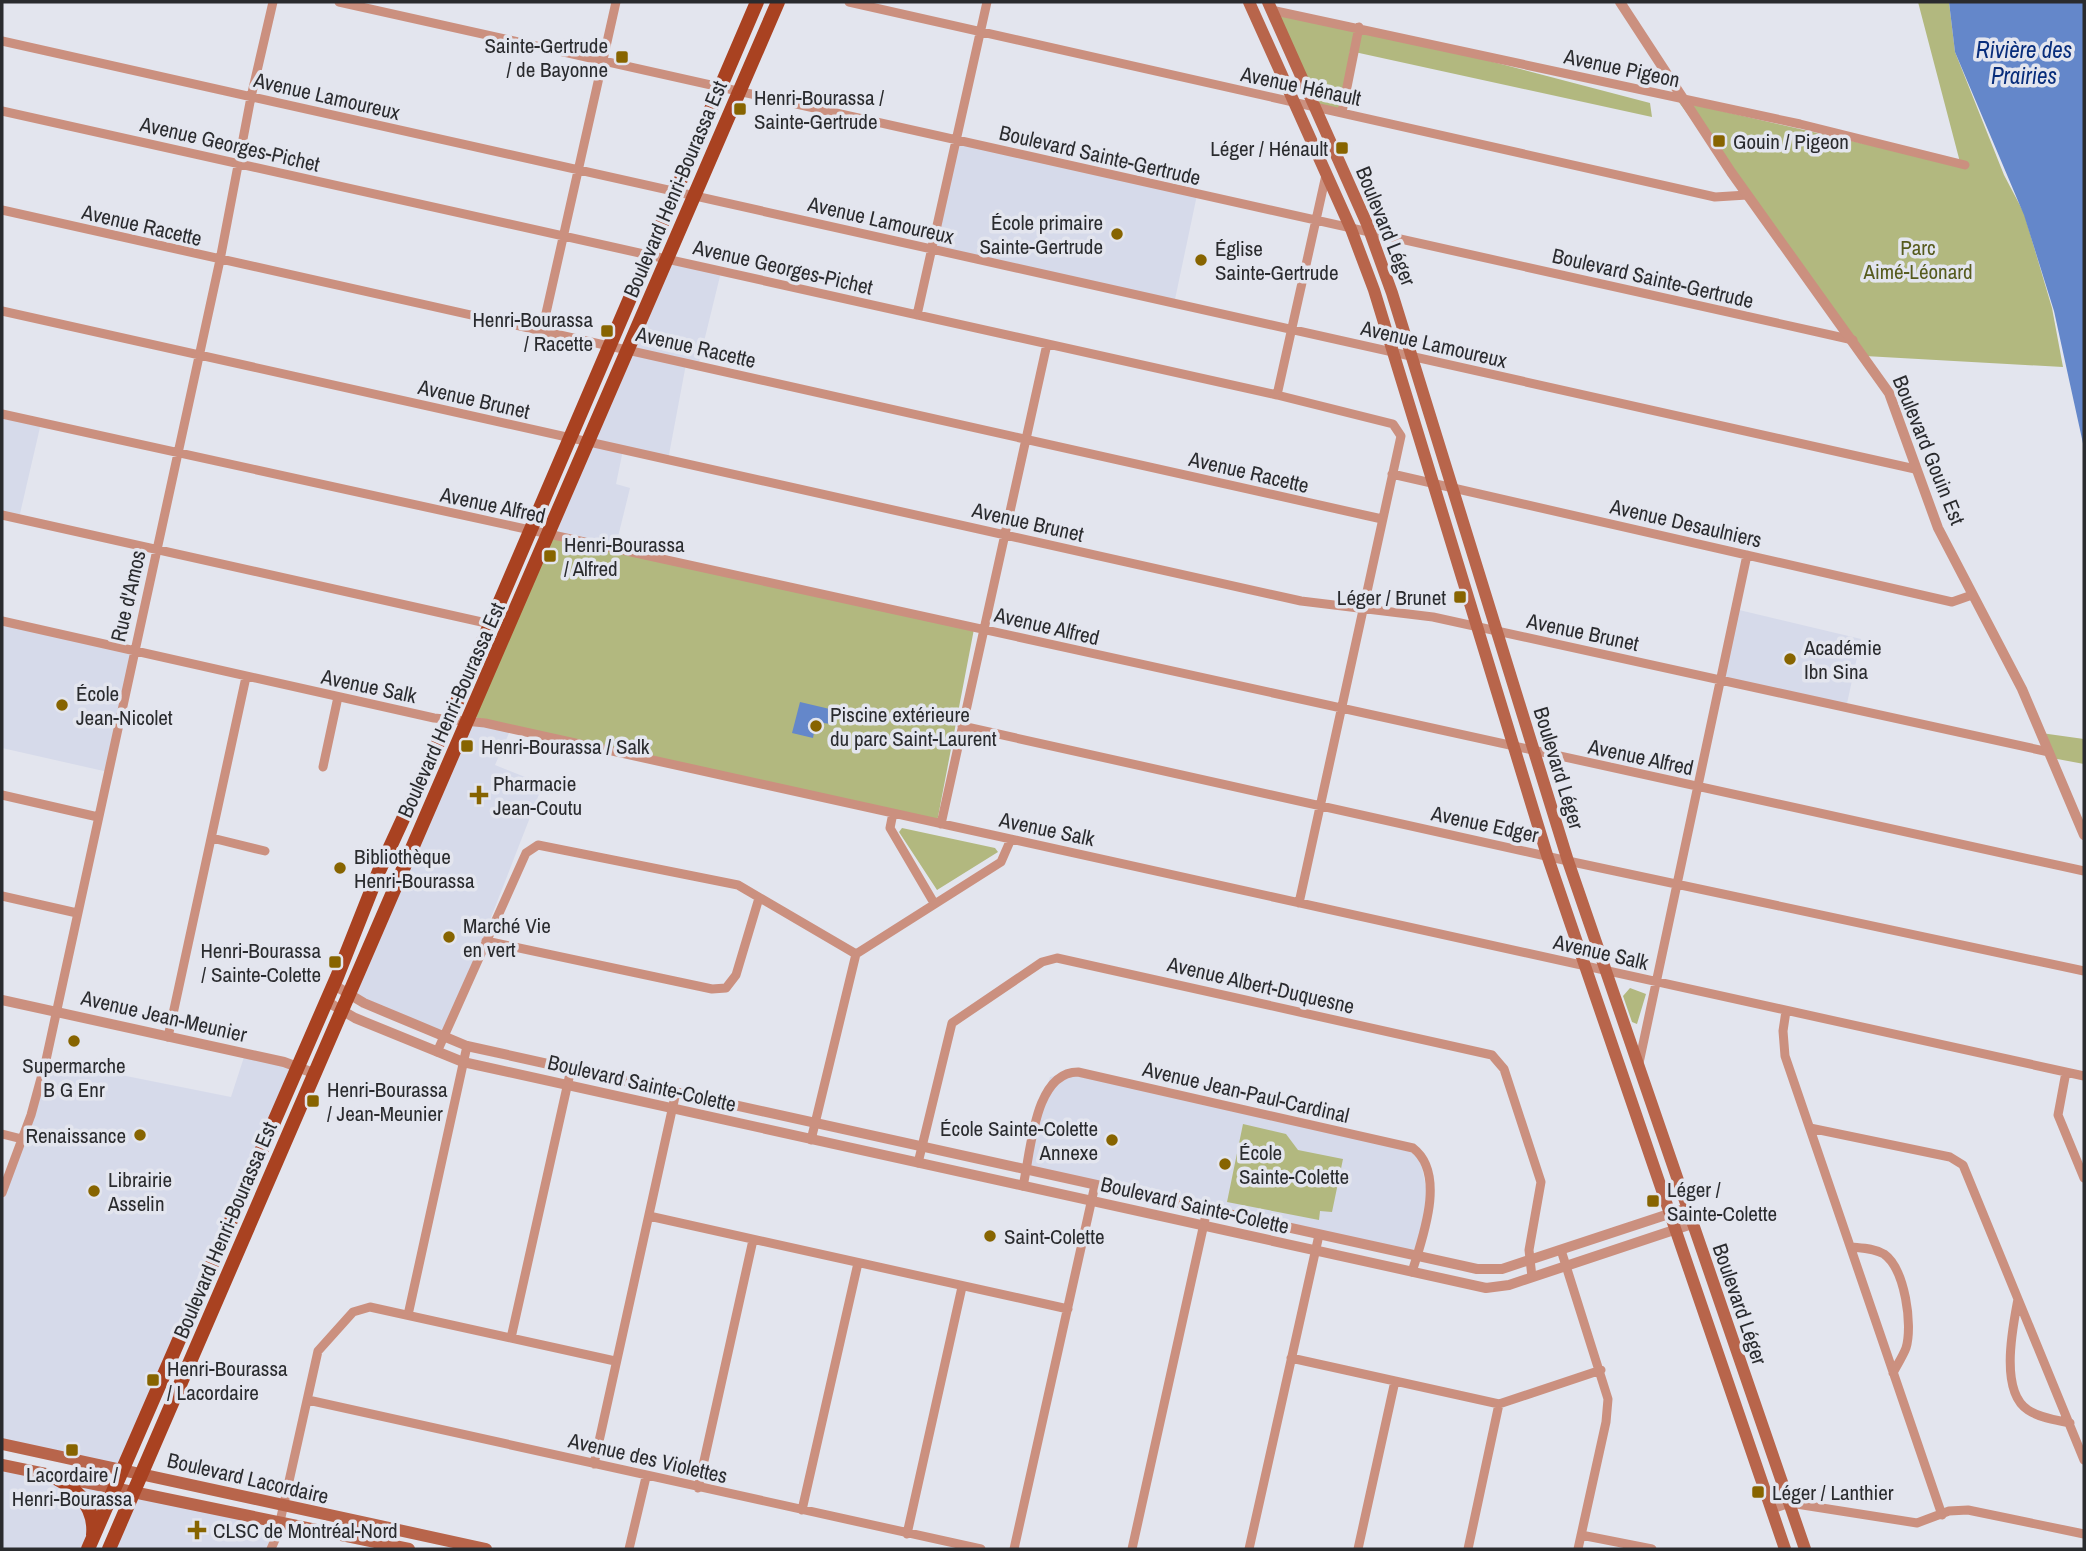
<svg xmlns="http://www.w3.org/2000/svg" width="2086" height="1551" viewBox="0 0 2086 1551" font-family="'Archivo Narrow',sans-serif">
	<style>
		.built { fill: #d6daea }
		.green { fill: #b2b87f }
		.water { fill: #6487ca }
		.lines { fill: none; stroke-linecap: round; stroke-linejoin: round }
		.minor { stroke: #cb907f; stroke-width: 9 }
		.tertiary { stroke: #cb907f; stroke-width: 10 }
		.secondary { stroke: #b8654b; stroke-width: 12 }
		.primary { stroke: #a94221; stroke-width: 14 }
		.poi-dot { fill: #876400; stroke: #e3e5ee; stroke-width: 2.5 }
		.labels { text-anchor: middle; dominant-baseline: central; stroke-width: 7; stroke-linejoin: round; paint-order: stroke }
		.poi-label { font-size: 21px; fill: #2a2b2e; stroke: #e3e5ee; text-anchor: start }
		.street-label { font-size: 21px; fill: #2a2b2e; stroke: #e3e5ee }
		.park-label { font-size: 21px; fill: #565b1e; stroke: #e3e5ee }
		.water-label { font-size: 23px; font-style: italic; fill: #082d7b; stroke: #e3e5ee }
	</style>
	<rect width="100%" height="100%" fill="#e3e5ee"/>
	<path class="built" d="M955,141L1197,195L1174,304L932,249Z
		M668,260L721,272L698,366L686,364L668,460L623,450L616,484L630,488L615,549L550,534Z
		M2,414L41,423L19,518L2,515Z
		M1735,609L1861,639L1846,708L1719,679Z
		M2,621L133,651L108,772L2,748Z
		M467,722L513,724L495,765L543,784L444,1038L351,996Z
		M245,1054L297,1067L124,1470L2,1443V1193L46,1060L231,1097Z
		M1078,1072L1419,1152L1429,1203L1417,1256L1026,1170L1050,1077Z
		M2,1464L116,1489L88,1549H2Z
		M134,1493L280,1521L269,1549H109Z"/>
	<path class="green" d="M1918,2H1949L1955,52L2004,175L2024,213L2052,308L2063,367L1865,356L1678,101L1961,166Z
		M1271,10L1359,27L1650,103L1652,117L1350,51L1342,112L1314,106Z
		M548,537L974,629L937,822L469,716Z
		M2041,733L2084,739V764L2052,758Z
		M902,828L995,848L998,852L937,890L899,832Z
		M1630,988L1646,994L1637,1024L1632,1022L1623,996Z
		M1243,1124L1286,1134L1298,1150L1343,1159L1332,1212L1320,1211L1319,1220L1227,1202Z"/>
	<path class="water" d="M1949,2H2084V448L2054,311L2024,215L1955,52Z
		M800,702L834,710L831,724L816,722L813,738L792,733Z"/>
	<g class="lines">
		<path class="minor" d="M339,2L1853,340
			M849,2L1715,197L1747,195
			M1271,10L1800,124L1965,165
			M2,41L1915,469
			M2,111L1277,395L1393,424L1401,436L1299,903
			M1342,112L1359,27
			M2,210L1382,519
			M2,311L1301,601L1433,617L2049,752
			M917,315L987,2
			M542,331L616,2
			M1277,395L1326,175
			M2,414L2084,871
			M1392,474L1952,602L1972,595
			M2,515L495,625
			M2,621L434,718L485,723L2084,1076
			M962,726L1568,861L2084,971
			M323,767L338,697
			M2,795L98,817
			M893,813L890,828L934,903
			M941,824L1047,344
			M212,838L265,851
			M2,896L77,913
			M486,941L712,989L726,988L736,975L759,898
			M1786,1011L1783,1031L1785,1056L1942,1515
			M168,1037L246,677
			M437,1052L526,853L538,845L738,885L856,954
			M1639,1063L1747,555
			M2066,1072L2058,1115L2084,1178
			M1810,1128L1950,1157L1963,1165L2084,1460
			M2,1134L22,1139
			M811,1140L856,954L1001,862L1011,839
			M918,1163L952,1023L1042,962L1057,958L1492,1055L1504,1069L1541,1182L1529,1250L1532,1277
			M1023,1186C1031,1152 1034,1072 1078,1072L1413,1148C1447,1174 1422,1239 1412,1272
			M2,1193L31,1115L46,1060L220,260L251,97L273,2
			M649,1216L1068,1309
			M1852,1247C1862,1248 1874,1248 1884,1254C1905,1269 1913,1325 1906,1348C1903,1356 1897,1365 1893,1373
			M1561,1250L1608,1399L1606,1422L1578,1549
			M2018,1299C2013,1326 1999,1391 2028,1410C2040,1418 2057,1420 2070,1423
			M408,1315L467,1046
			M511,1338L571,1069
			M1291,1358L1499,1404L1601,1370
			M308,1400L981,1549
			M594,1464L676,1092
			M698,1488L753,1240
			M1772,1509L1790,1503L1917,1523L1949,1511L1968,1510L2084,1534
			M802,1510L858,1263
			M907,1534L962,1287
			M1581,1535L1652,1549
			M271,1549L277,1535L318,1351L353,1312L370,1307L615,1361
			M629,1549L646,1477
			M1014,1549L1095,1185
			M1132,1549L1207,1210
			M1249,1549L1319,1235
			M1358,1549L1395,1381
			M1468,1549L1499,1404"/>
		<path class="tertiary" d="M1620,2L1731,172L1889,393L1938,528L2022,689L2084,835
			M334,985L364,1003L467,1046L1477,1269H1502L1687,1208
			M2,1000L284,1062L316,1074
			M326,1001L355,1018L463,1062L1486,1288L1509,1285L1692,1224"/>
		<path class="secondary" d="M1249,2L1351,229L1374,290L1547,855L1785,1549
			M1268,2L1367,224L1392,293L1568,861L1805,1549
			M2,1444L486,1549
			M2,1465L409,1549"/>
		<path class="primary" d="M48,1475C73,1484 96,1505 93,1535
			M88,1549L337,977L379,871L456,704L757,2
			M109,1549L778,2"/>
	</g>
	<g class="poi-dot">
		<rect x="615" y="50" width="14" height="14" rx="3.5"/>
		<rect x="733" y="102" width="14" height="14" rx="3.5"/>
		<rect x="1712" y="134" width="14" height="14" rx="3.5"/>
		<rect x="1335" y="141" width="14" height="14" rx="3.5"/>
		<circle cx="1117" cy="234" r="7"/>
		<circle cx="1201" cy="260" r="7"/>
		<rect x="600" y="324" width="14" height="14" rx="3.5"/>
		<rect x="543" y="549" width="14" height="14" rx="3.5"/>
		<rect x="1453" y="590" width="14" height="14" rx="3.5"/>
		<circle cx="1790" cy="659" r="7"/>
		<circle cx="62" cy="705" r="7"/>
		<circle cx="816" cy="726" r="7"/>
		<rect x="460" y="739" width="14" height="14" rx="3.5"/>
		<path d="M475.5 784.5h7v7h7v7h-7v7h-7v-7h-7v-7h7z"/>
		<circle cx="340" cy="868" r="7"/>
		<circle cx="449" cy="937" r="7"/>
		<rect x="328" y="955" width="14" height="14" rx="3.5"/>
		<circle cx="74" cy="1041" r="7"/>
		<rect x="306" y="1094" width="14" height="14" rx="3.5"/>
		<circle cx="140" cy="1135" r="7"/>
		<circle cx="1112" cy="1140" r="7"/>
		<circle cx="1225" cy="1164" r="7"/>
		<circle cx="94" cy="1191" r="7"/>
		<rect x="1646" y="1194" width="14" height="14" rx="3.5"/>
		<circle cx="990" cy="1236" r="7"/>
		<rect x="146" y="1373" width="14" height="14" rx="3.5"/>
		<rect x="65" y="1443" width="14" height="14" rx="3.5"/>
		<rect x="1751" y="1485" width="14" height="14" rx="3.5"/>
		<path d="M193.5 1519.5h7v7h7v7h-7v7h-7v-7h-7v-7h7z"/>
	</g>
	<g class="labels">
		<g class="poi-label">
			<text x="608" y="45" text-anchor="end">Sainte-Gertrude<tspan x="608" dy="24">/ de Bayonne</tspan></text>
			<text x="754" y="97">Henri-Bourassa /<tspan x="754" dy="24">Sainte-Gertrude</tspan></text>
			<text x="1733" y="141">Gouin / Pigeon</text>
			<text x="1328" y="148" text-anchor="end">Léger / Hénault</text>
			<text x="1103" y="222" text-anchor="end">École primaire<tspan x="1103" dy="24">Sainte-Gertrude</tspan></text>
			<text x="1215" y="248">Église<tspan x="1215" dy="24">Sainte-Gertrude</tspan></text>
			<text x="593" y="319" text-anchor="end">Henri-Bourassa<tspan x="593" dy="24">/ Racette</tspan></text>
			<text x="564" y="544">Henri-Bourassa<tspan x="564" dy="24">/ Alfred</tspan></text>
			<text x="1446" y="597" text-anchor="end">Léger / Brunet</text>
			<text x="1804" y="647">Académie<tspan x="1804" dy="24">Ibn Sina</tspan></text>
			<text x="76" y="693">École<tspan x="76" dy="24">Jean-Nicolet</tspan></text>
			<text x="830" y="714">Piscine extérieure<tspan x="830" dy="24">du parc Saint-Laurent</tspan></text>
			<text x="481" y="746">Henri-Bourassa / Salk</text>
			<text x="493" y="783">Pharmacie<tspan x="493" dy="24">Jean-Coutu</tspan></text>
			<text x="354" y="856">Bibliothèque<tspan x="354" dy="24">Henri-Bourassa</tspan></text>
			<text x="463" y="925">Marché Vie<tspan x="463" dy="24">en vert</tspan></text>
			<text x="321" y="950" text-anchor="end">Henri-Bourassa<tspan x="321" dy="24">/ Sainte-Colette</tspan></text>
			<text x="74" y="1065" text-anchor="middle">Supermarche<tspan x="74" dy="24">B G Enr</tspan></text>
			<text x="327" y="1089">Henri-Bourassa<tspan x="327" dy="24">/ Jean-Meunier</tspan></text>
			<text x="1098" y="1128" text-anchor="end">École Sainte-Colette<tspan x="1098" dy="24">Annexe</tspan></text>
			<text x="126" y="1135" text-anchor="end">Renaissance</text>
			<text x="1239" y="1152">École<tspan x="1239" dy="24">Sainte-Colette</tspan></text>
			<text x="108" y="1179">Librairie<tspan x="108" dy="24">Asselin</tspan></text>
			<text x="1667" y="1189">Léger /<tspan x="1667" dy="24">Sainte-Colette</tspan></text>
			<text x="1004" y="1236">Saint-Colette</text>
			<text x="167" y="1368">Henri-Bourassa<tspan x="167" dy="24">/ Lacordaire</tspan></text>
			<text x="72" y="1474" text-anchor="middle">Lacordaire /<tspan x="72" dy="24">Henri-Bourassa</tspan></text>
			<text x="1772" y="1492">Léger / Lanthier</text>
			<text x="213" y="1530">CLSC de Montréal-Nord</text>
		</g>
		<g class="street-label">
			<text transform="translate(1622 68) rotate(12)">Avenue Pigeon</text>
			<text transform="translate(1301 86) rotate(12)">Avenue Hénault</text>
			<text transform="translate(327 96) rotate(13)">Avenue Lamoureux</text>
			<text transform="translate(230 144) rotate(13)">Avenue Georges-Pichet</text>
			<text transform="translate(1100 155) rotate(13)">Boulevard Sainte-Gertrude</text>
			<text transform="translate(675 189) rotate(-67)">Boulevard Henri-Bourassa Est</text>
			<text transform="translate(881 220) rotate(13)">Avenue Lamoureux</text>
			<text transform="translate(142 225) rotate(13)">Avenue Racette</text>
			<text transform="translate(1386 226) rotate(68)">Boulevard Léger</text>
			<text transform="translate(783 267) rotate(13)">Avenue Georges-Pichet</text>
			<text transform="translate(1653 278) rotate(13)">Boulevard Sainte-Gertrude</text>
			<text transform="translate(1434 344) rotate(13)">Avenue Lamoureux</text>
			<text transform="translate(696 347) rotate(13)">Avenue Racette</text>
			<text transform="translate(474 399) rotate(13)">Avenue Brunet</text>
			<text transform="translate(1929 450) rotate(68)">Boulevard Gouin Est</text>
			<text transform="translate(1249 472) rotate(13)">Avenue Racette</text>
			<text transform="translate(493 505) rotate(12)">Avenue Alfred</text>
			<text transform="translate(1028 522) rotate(13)">Avenue Brunet</text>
			<text transform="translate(1686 523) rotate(13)">Avenue Desaulniers</text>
			<text transform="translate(128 596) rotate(-77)">Rue d'Amos</text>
			<text transform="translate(1047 626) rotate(13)">Avenue Alfred</text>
			<text transform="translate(1583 632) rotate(12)">Avenue Brunet</text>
			<text transform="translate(369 686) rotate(12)">Avenue Salk</text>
			<text transform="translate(451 710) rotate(-66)">Boulevard Henri-Bourassa Est</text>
			<text transform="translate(1641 757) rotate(12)">Avenue Alfred</text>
			<text transform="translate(1559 768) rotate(73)">Boulevard Léger</text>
			<text transform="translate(1485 824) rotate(12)">Avenue Edger</text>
			<text transform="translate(1047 829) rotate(12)">Avenue Salk</text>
			<text transform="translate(1601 952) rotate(13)">Avenue Salk</text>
			<text transform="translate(1261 985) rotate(13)">Avenue Albert-Duquesne</text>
			<text transform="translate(164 1016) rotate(13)">Avenue Jean-Meunier</text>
			<text transform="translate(642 1083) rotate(13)">Boulevard Sainte-Colette</text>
			<text transform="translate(1246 1092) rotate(13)">Avenue Jean-Paul-Cardinal</text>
			<text transform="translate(1195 1205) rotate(13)">Boulevard Sainte-Colette</text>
			<text transform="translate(225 1230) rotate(-67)">Boulevard Henri-Bourassa Est</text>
			<text transform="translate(1740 1304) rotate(71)">Boulevard Léger</text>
			<text transform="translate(648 1458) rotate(13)">Avenue des Violettes</text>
			<text transform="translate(248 1478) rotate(13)">Boulevard Lacordaire</text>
		</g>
		<g class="park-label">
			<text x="1918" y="247">Parc<tspan x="1918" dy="24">Aimé-Léonard</tspan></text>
		</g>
		<g class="water-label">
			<text x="2024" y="49">Rivière des<tspan x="2024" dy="26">Prairies</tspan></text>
		</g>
	</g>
	<rect width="2086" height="1551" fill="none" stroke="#2a2b2e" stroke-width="7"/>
</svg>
